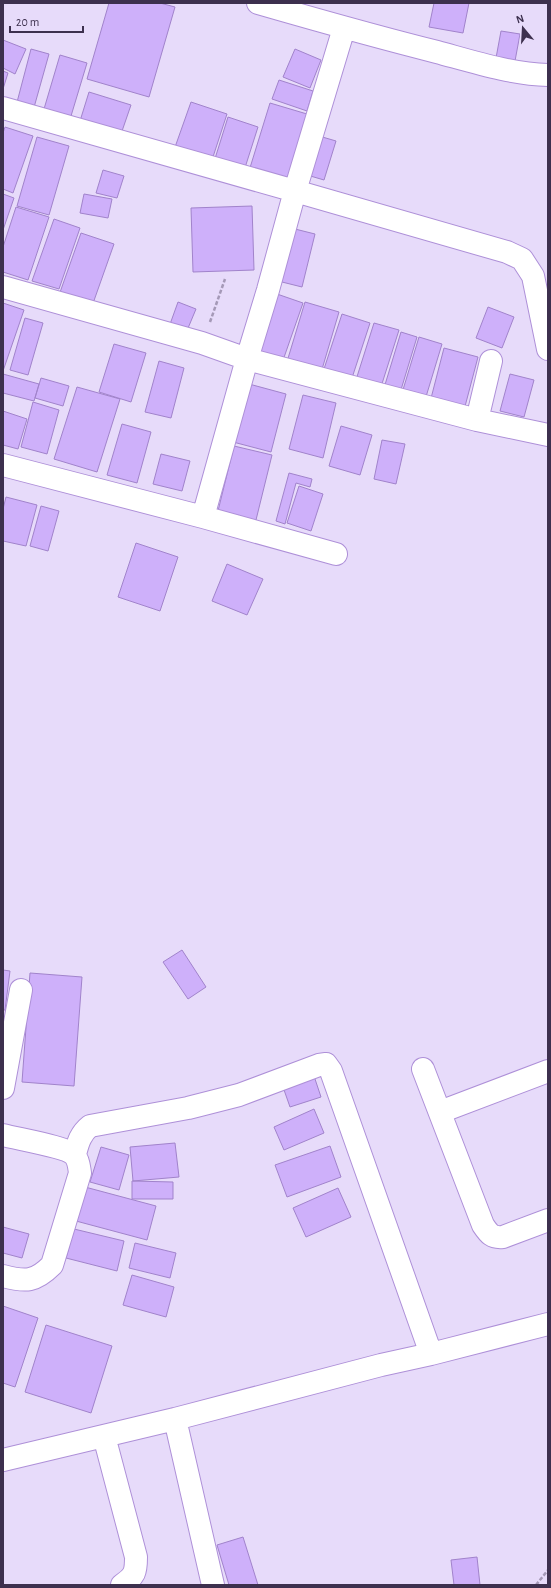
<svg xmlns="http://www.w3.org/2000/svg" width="551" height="1588" viewBox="0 0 551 1588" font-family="'Alegreya Sans',sans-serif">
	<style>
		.building { fill: #ceb0fa; stroke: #a183cb }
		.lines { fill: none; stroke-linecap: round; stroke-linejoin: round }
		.street-casing { stroke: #ae90d8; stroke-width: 24 }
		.path { stroke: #a599b7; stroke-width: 2.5; stroke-dasharray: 4 2; stroke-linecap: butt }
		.street { stroke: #fff; stroke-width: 22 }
	</style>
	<rect width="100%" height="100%" fill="#e7dbfa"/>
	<path class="building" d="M109,3H160L175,7L149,97L87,79Z
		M434,3H469L463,33L429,27Z
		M501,31L520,34L515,61L496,58Z
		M3,40L26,49L15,74L3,68Z
		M31,49L49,54L33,111L16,106Z
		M295,49L321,60L310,88L283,77Z
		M60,55L87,63L71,116L44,109Z
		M3,71L8,73L3,89Z
		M279,80L313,91L307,111L272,99Z
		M89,92L131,105L121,134L80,121Z
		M191,102L227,114L211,163L174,150Z
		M270,103L307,114L287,181L249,171Z
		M228,117L258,127L243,174L213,165Z
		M5,127L33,136L13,193L3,189V133Z
		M319,136L336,141L324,180L307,175Z
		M37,137L69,146L49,215L17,206Z
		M103,170L124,176L117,198L96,193Z
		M3,194L14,198L3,230Z
		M84,194L112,199L108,218L80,213Z
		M252,206L254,270L193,272L191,208Z
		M16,207L49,217L28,280L3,272V247Z
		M54,219L80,228L59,289L32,281Z
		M291,228L315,234L302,287L278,281Z
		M81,233L114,244L91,309L58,298Z
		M277,294L303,303L281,366L255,357Z
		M178,302L196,309L186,333L169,327Z
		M305,302L339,312L320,376L286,365Z
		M3,303L24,310L3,371Z
		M488,307L514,317L502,348L476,338Z
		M342,314L370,323L351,381L323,372Z
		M25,318L43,323L28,375L10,370Z
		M374,323L399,330L380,390L355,383Z
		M401,332L417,337L400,393L384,388Z
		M419,337L442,344L425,400L402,393Z
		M114,344L146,353L131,402L99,392Z
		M444,348L478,357L463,414L429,406Z
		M159,361L184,368L171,418L145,412Z
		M3,374L39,384L34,401L3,393Z
		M510,374L534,380L524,417L500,411Z
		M41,378L69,386L63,406L35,398Z
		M249,384L286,394L271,452L233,442Z
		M77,387L120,399L97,472L54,459Z
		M303,395L336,403L323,458L289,449Z
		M33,402L59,410L47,454L21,447Z
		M3,411L27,419L18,449L3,445Z
		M122,424L151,432L137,483L107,475Z
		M341,426L372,435L360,475L329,466Z
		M382,440L405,444L396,484L374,479Z
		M234,446L272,455L255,524L217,515Z
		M161,454L190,461L182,491L153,484Z
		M289,473L312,479L310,487L296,483L285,524L276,521Z
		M299,486L323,494L311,531L287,523Z
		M6,497L37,505L26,546L3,541V509Z
		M41,506L59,511L48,551L30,546Z
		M136,543L178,557L160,611L118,597Z
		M227,564L263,579L247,615L212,601Z
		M182,950L206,987L188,999L163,962Z
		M3,970L10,971L5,1010H3Z
		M30,973L82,977L74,1086L22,1082Z
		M314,1076L321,1097L290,1107L283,1087Z
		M314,1109L324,1133L284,1150L274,1127Z
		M175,1143L179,1177L133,1181L130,1147Z
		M330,1146L341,1177L287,1197L275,1165Z
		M101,1147L129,1155L119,1190L90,1182Z
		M132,1181L173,1182V1199H132Z
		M85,1187L156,1206L147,1240L76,1221Z
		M338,1188L351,1217L306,1237L293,1208Z
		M3,1227L29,1234L22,1258L3,1253Z
		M74,1229L124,1241L117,1271L66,1258Z
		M135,1243L176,1253L170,1278L129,1268Z
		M132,1275L174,1287L166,1317L123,1305Z
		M3,1306L38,1318L15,1387L3,1383Z
		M46,1325L112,1346L91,1413L25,1392Z
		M243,1537L258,1585H229L217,1545Z
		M477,1557L480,1585H454L451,1560Z"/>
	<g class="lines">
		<g class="street-casing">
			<path id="street" d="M258,3C317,20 377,37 437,52C474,62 511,74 548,75
				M344,28L295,191L507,252L522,259L533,276L548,349
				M3,108L295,191L268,290L247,359L202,343L3,287
				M477,420L491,361
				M3,465L203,517L336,554
				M203,517L247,359L477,420L548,435
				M423,1069L483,1225C489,1234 492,1238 503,1237L548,1220
				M3,1088L21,990
				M440,1112L548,1071
				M3,1135C17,1139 68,1147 75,1156C79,1161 79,1167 80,1173L52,1265C35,1282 26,1282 3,1276
				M75,1154C78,1143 80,1134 90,1126L188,1108L239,1095L319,1065L326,1064L331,1071L431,1354
				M175,1419L213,1585
				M104,1436L136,1557C136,1572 135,1576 122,1585
				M3,1460L175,1419L381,1365L431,1354L548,1324"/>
		</g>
		<path class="path" d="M210,322L225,279
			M536,1585L548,1570"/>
		<use href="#street" class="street"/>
	</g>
	<rect width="551" height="1588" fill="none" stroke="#3d304e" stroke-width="8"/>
	<g transform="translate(523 28) rotate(342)" stroke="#e7dbfa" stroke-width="3" paint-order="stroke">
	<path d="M0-3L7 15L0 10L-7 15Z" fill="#3d304e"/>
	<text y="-6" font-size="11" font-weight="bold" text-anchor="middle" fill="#3d304e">N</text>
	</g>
	<path d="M10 26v6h73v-6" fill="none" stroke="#3d304e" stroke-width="2"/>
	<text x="16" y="26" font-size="12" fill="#3d304e" stroke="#e7dbfa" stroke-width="3" paint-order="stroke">20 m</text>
</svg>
